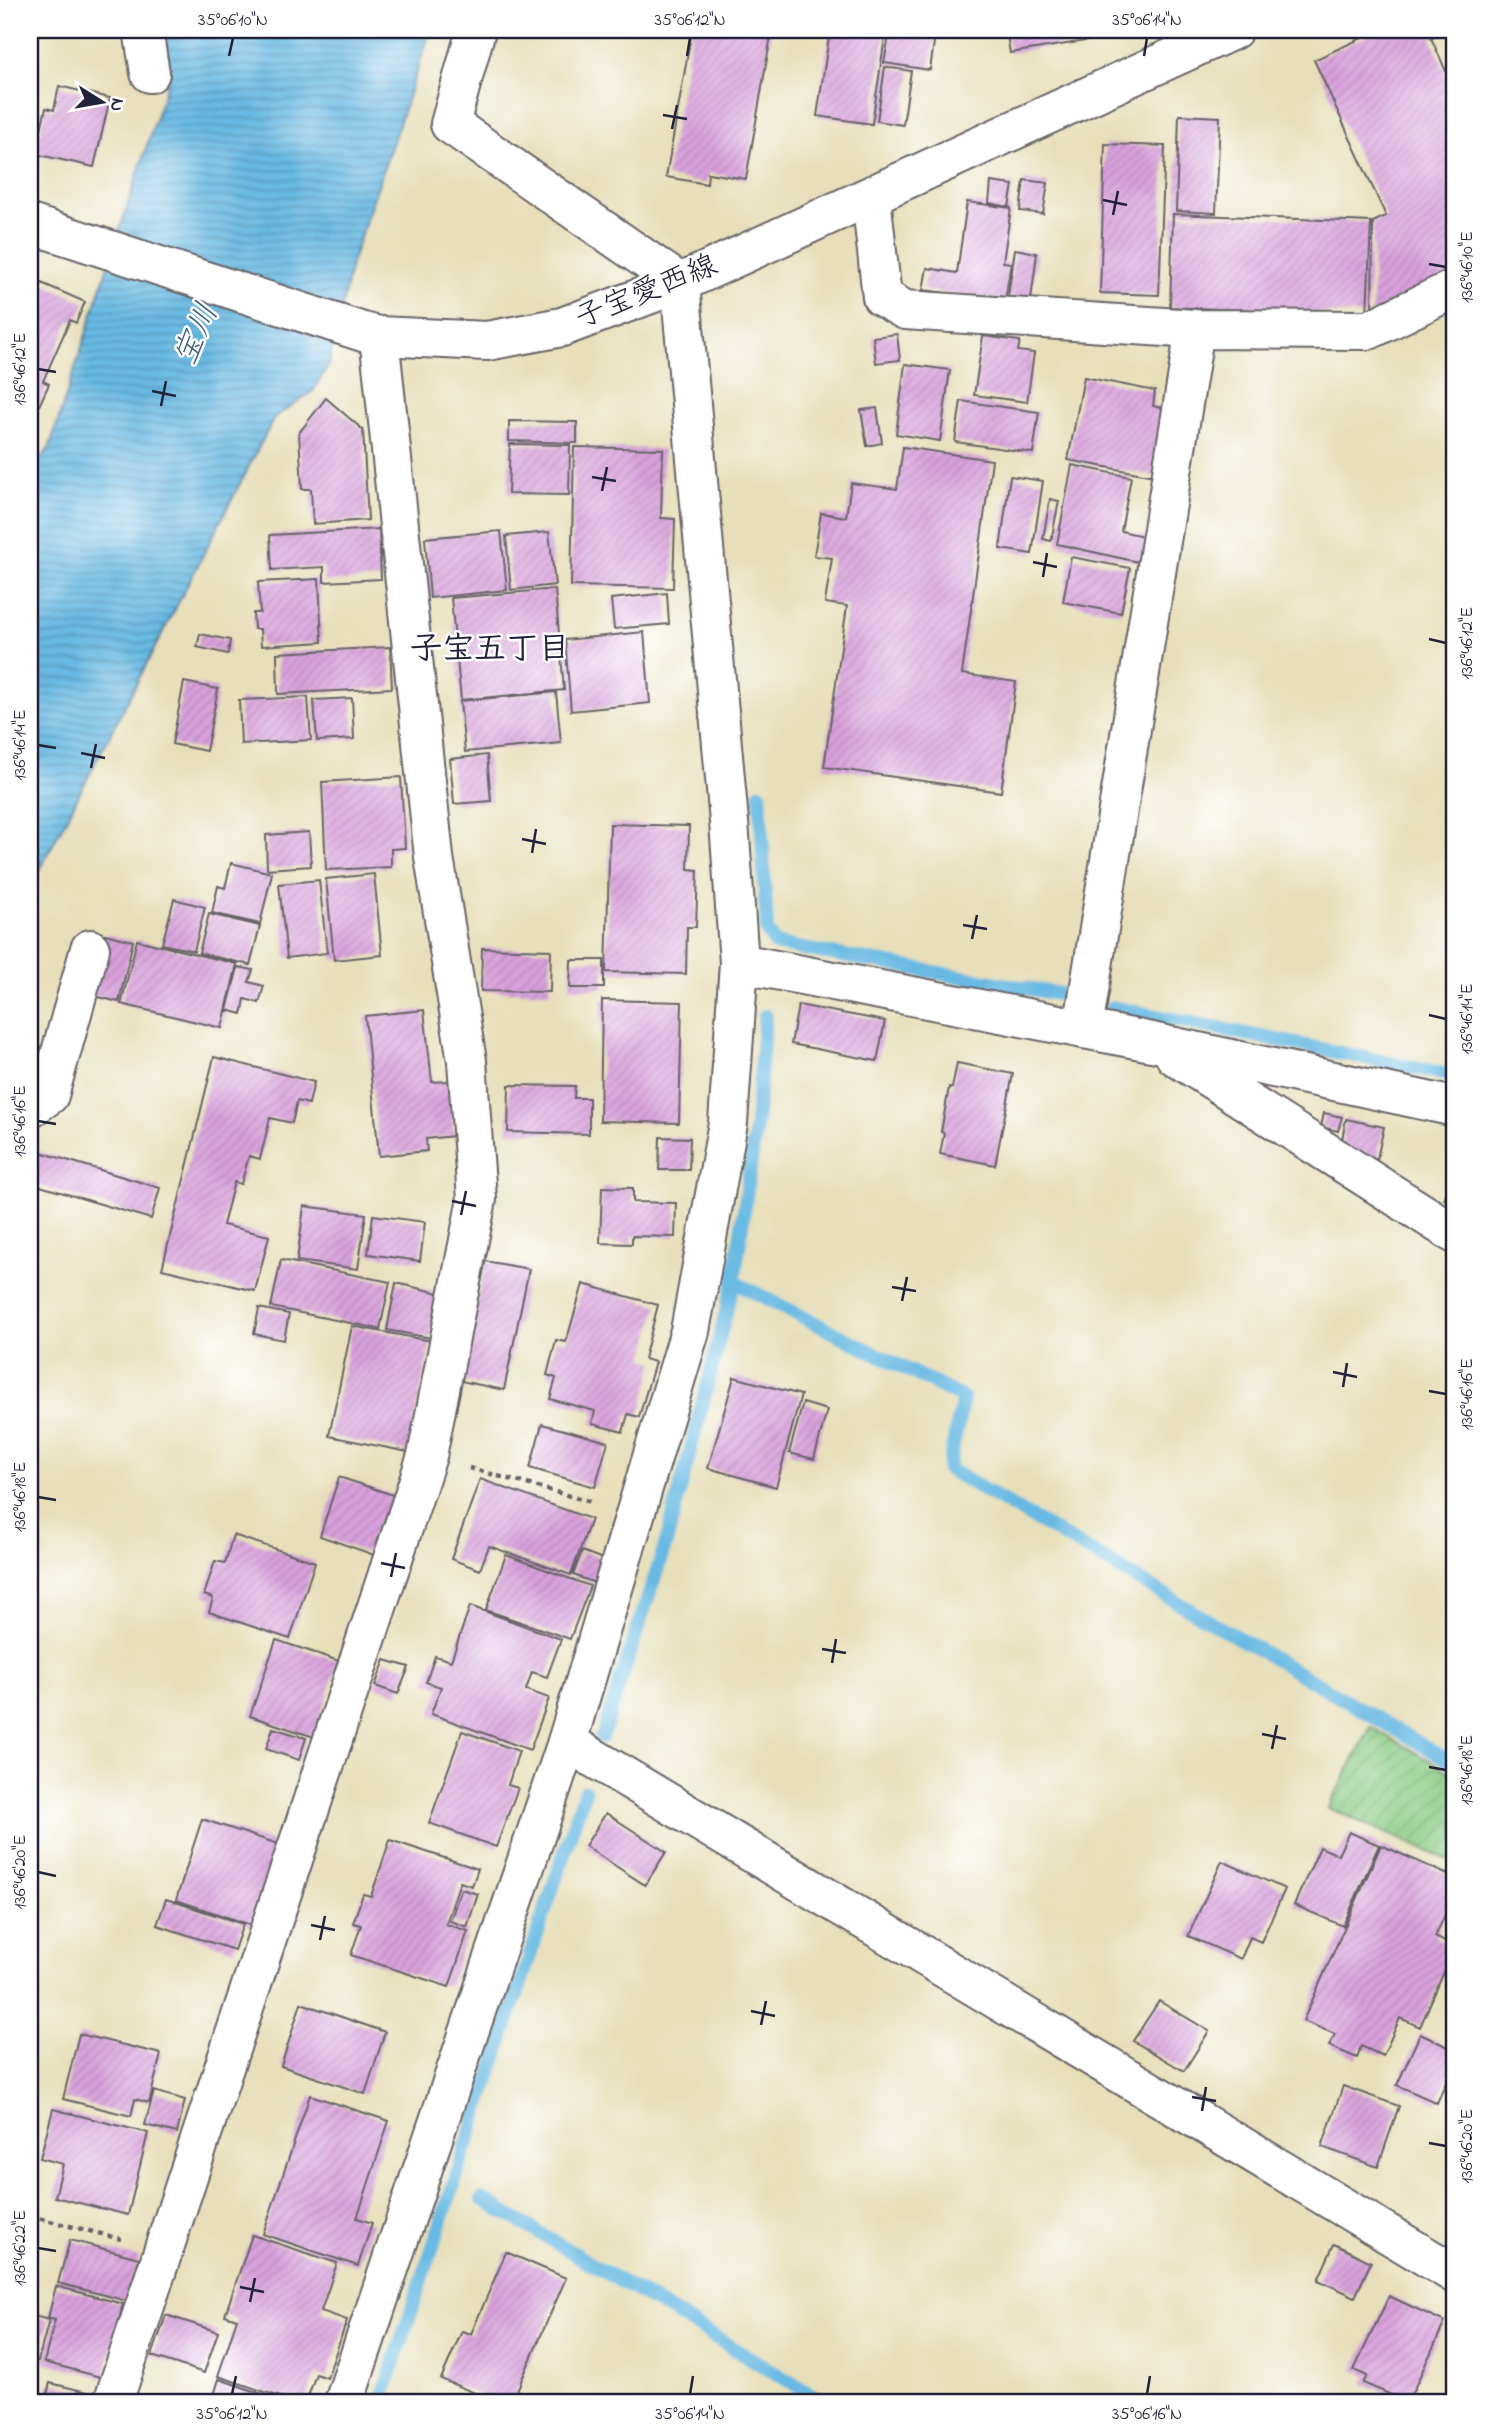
<svg xmlns="http://www.w3.org/2000/svg" width="1485" height="2432" viewBox="0 0 1485 2432" font-family="'Indie Flower','Klee One',sans-serif">
	<style>
		.garden { fill: url(#garden-furrows); stroke: #56765f; stroke-width: 2 }
		.water { fill: url(#water-rules); stroke: #456e8f; stroke-width: 2 }
		.lines { fill: none; stroke-linecap: round; stroke-linejoin: round }
		.stream { stroke: #68b9e3; stroke-width: 14 }
		.building { fill: url(#building-hatch) }
		.minor-casing { stroke: #676467; stroke-width: 42 }
		.tertiary-casing { stroke: #676467; stroke-width: 42 }
		.secondary-casing { stroke: #676467; stroke-width: 42 }
		.path { stroke: #676467; stroke-width: 4.5; stroke-dasharray: 5 5; stroke-linecap: butt }
		.minor { stroke: #fff; stroke-width: 38 }
		.tertiary { stroke: #fff; stroke-width: 38 }
		.secondary { stroke: #fff; stroke-width: 38 }
		.ticks { fill: none; stroke: #22223b; stroke-width: 2.5 }
		.labels { text-anchor: middle; dominant-baseline: central; stroke-width: 5; stroke-linejoin: round; paint-order: stroke }
		.street-label { font-size: 30px; fill: #22223b; stroke: #fff }
		.water-label { font-size: 32px; font-style: italic; fill: #3e5e7e; stroke: #fff }
		.neighbourhood-label { font-size: 32px; font-weight: bold; fill: #22223b; stroke: #fff }
		.neatline { fill: none; stroke: #22223b; stroke-width: 2.5 }
		.ticks-label { font-size: 18px; text-anchor: middle; fill: #22223b }
	</style>
	<defs>
		<pattern id="garden-furrows" width="10" height="10" patternUnits="userSpaceOnUse" patternTransform="scale(1.75)"><rect width="10" height="10" fill="#89cb83"/><path d="M-1 1l2-2M0 10L10 0M9 11l2-2" fill="none" stroke="#76ae72"/></pattern>
		<pattern id="water-rules" width="6" height="5" patternUnits="userSpaceOnUse" patternTransform="scale(1.75)"><rect width="6" height="5" fill="#68b9e3"/><path d="M0 2.5h6" fill="none" stroke="#5596b9"/></pattern>
		<pattern id="building-hatch" width="6" height="6" patternUnits="userSpaceOnUse" patternTransform="scale(1.75)"><rect width="6" height="6" fill="#d8a1db"/><path d="M-1 1l2-2M0 6l6-6M5 7l2-2" fill="none" stroke="#b98abd"/></pattern>
	</defs>
	<rect width="100%" height="100%" fill="#fff"/>
	<filter id="ink" filterUnits="userSpaceOnUse"><feTurbulence type="fractalNoise" baseFrequency=".0143" numOctaves="2"/><feDisplacementMap in="SourceGraphic" scale="14" xChannelSelector="R" yChannelSelector="G"/><feConvolveMatrix kernelMatrix="1 2 1 2 8 2 1 2 1" color-interpolation-filters="sRGB"/></filter>
	<filter id="wash" filterUnits="userSpaceOnUse"><feTurbulence type="fractalNoise" baseFrequency=".00686" numOctaves="4" result="noise"/><feDisplacementMap in="SourceGraphic" scale="28" xChannelSelector="R" yChannelSelector="G"/><feGaussianBlur stdDeviation="1.57" result="paint"/><feColorMatrix in="noise" values="0 0 0 0 0 0 0 0 0 0 0 0 0 0 0 0 0 1.4 0 .05"/><feComposite in="paint" operator="in"/></filter>
	<g filter="url(#wash)">
		<rect width="100%" height="100%" fill="#e7dfb9"/>
		<path class="garden" d="M1371,1727L1455,1775V1863L1328,1808Z"/>
		<path class="water" d="M166,30H431L351,264L329,365L313,391L274,418L30,889V471L49,449L169,77Z"/>
		<g class="lines">
			<path class="stream" d="M760,793L767,931L775,944L1076,997
				M1112,1007L1455,1076
				M734,1282L963,1398L948,1469L1455,1764
				M602,1737L667,1540L734,1282L756,1125L765,1016
				M482,2199L824,2402
				M381,2402L585,1791"/>
		</g>
		<g id="blocks">
			<path class="building" d="M692,30H772L746,179L708,173L707,184L666,177Z
				M830,30H886L872,124L817,116Z
				M890,30L935,35L930,70L884,63Z
				M1006,30H1102L1104,38L1010,53Z
				M1379,30H1448L1431,38L1455,91V277L1372,316L1373,222L1386,216L1314,60Z
				M885,67L911,71L903,125L877,121Z
				M59,86L110,98L94,167L35,154L46,108L54,110Z
				M1179,115L1220,117L1216,213L1176,211Z
				M1105,144L1165,146L1159,295L1100,293Z
				M1024,180L1048,183L1043,214L1020,211Z
				M991,182L1013,185L1009,207L989,203Z
				M967,202L1011,208L1003,262L1011,263L1005,301L923,290L927,268L957,273Z
				M1173,214L1371,222L1367,315L1170,307Z
				M1015,249L1037,253L1031,300L1008,297Z
				M30,278L85,302L76,323L70,320L43,381L49,384L34,417L30,415Z
				M897,334L900,360L876,363L873,337Z
				M983,336L1020,341L1018,351L1034,353L1027,402L974,395Z
				M905,364L950,370L940,441L896,434Z
				M1084,377L1155,391L1153,406L1167,409L1154,476L1068,460Z
				M326,398L363,430L368,520L313,524L311,489H302L299,433Z
				M961,401L1039,412L1033,453L955,442Z
				M877,408L882,443L867,446L861,410Z
				M509,421L577,422V443L509,441Z
				M510,444L570,445L569,495L508,494Z
				M574,447L663,449L661,518L675,519L673,588L571,586Z
				M903,447L992,460L962,674L1016,682L1001,792L824,767L847,606L825,603L832,558L814,556L821,513L846,517L851,483L897,489Z
				M1072,465L1131,477L1121,531L1152,538L1147,564L1057,544Z
				M1010,476L1043,481L1032,554L1000,549Z
				M1050,499L1059,501L1051,541L1043,539Z
				M379,529L381,579L324,582V567L272,570L270,535Z
				M501,531L507,590L430,598L425,538Z
				M549,532L555,585L511,590L506,536Z
				M1071,557L1130,568L1121,613L1063,602Z
				M319,579L322,642L261,646L260,629H254L253,613H260L258,582Z
				M555,589L564,690L461,700L451,598Z
				M667,593L669,624L614,629L611,599Z
				M644,632L650,703L571,711L565,640Z
				M200,634L230,640L228,654L197,647Z
				M390,647L392,688L278,694L277,653Z
				M184,682L218,689L206,751L172,744Z
				M556,692L561,743L465,752L460,701Z
				M308,697L311,740L241,744L239,700Z
				M352,698L354,739L317,741L314,700Z
				M487,755L491,801L454,804L450,759Z
				M401,777L405,848L391,849V867L326,870L322,782Z
				M610,824L689,826L688,869L698,870L696,927H687L686,974L606,972Z
				M309,832L311,866L267,869L266,835Z
				M231,863L272,873L260,924L212,913L218,886L225,888Z
				M374,874L382,955L334,960L326,879Z
				M319,880L327,953L287,958L279,884Z
				M174,899L205,907L194,951L162,944Z
				M209,914L260,926L250,965L199,953Z
				M105,934L133,941L119,1002L90,995Z
				M137,940L237,964L222,1028L121,1004Z
				M482,948L551,950L550,992L481,991Z
				M571,960H604V988H570Z
				M238,967L253,970L249,982L264,986L259,1003L245,999L242,1014L227,1010Z
				M602,1000L682,1002L679,1123L600,1121Z
				M798,1005L885,1021L877,1061L791,1044Z
				M424,1010L432,1082L449,1081L454,1136L426,1139L427,1151L379,1156L365,1016Z
				M214,1057L314,1082L309,1104L297,1101L292,1123L270,1118L260,1159L249,1156L241,1184L234,1182L223,1225L269,1236L255,1291L162,1269Z
				M957,1063L1013,1074L995,1165L940,1154L944,1133L941,1132L949,1087L952,1088Z
				M509,1085L575,1086L574,1098H589V1134L508,1132Z
				M1324,1113L1342,1117L1338,1131L1321,1127Z
				M1346,1119L1384,1127L1377,1159L1341,1144Z
				M660,1137L690,1138L689,1170H659Z
				M30,1149L160,1188L151,1219L30,1183Z
				M1455,1171V1204L1444,1199Z
				M602,1187L633,1188V1202L676,1203L675,1237L632,1236V1244L600,1243Z
				M304,1206L366,1214L358,1269L297,1261Z
				M373,1215L425,1222L420,1261L368,1254Z
				M281,1260L390,1282L380,1329L271,1307Z
				M485,1261L529,1269L504,1390L461,1381Z
				M396,1283L439,1293L431,1338L387,1330Z
				M583,1284L658,1305L644,1359L655,1362L639,1417L628,1414L623,1432L592,1424L595,1411L550,1399L556,1378L547,1375L556,1340L566,1342Z
				M259,1308L289,1314L284,1340L254,1334Z
				M352,1326L431,1341L408,1452L329,1436Z
				M734,1377L801,1395L776,1487L708,1468Z
				M803,1403L827,1410L814,1459L789,1453Z
				M542,1424L608,1442L595,1487L530,1468Z
				M339,1477L393,1495L374,1555L320,1536Z
				M480,1479L591,1519L571,1575L489,1546L480,1570L451,1559Z
				M233,1535L315,1562L290,1639L209,1612L213,1598L204,1595L215,1561L225,1563Z
				M582,1551L603,1559L595,1583L573,1575Z
				M506,1555L590,1586L570,1639L486,1610Z
				M470,1606L561,1639L547,1677L532,1672L526,1690L549,1698L530,1750L431,1714L441,1687L426,1682L435,1656L451,1661Z
				M276,1640L339,1661L314,1737L250,1716Z
				M385,1660L409,1667L398,1694L375,1686Z
				M273,1728L306,1738L299,1760L266,1749Z
				M462,1731L519,1751L508,1785L518,1788L496,1847L429,1823Z
				M606,1813L666,1852L645,1885L585,1846Z
				M202,1819L281,1845L254,1926L176,1900Z
				M1349,1832L1379,1845L1343,1926L1294,1905L1320,1847L1338,1855Z
				M390,1840L478,1869L472,1886L460,1882L446,1924L468,1931L449,1987L351,1955L361,1925L353,1923L363,1894L371,1896Z
				M1381,1845L1455,1878V1892L1435,1937L1455,1947L1420,2027L1400,2018L1383,2056L1361,2046L1357,2058L1329,2046L1335,2034L1303,2021Z
				M1222,1861L1285,1889L1261,1942L1250,1937L1241,1959L1188,1936Z
				M461,1889L478,1894L467,1927L450,1921Z
				M166,1899L243,1924L234,1950L157,1925Z
				M1159,2001L1209,2031L1184,2071L1133,2041Z
				M301,2003L385,2032L365,2094L281,2066Z
				M79,2034L161,2054L149,2103L135,2099L131,2116L63,2099Z
				M1420,2034L1455,2050V2060L1437,2103L1397,2085Z
				M1343,2086L1399,2106L1378,2167L1322,2147Z
				M154,2091L185,2100L177,2133L145,2125Z
				M310,2095L389,2121L357,2218L372,2223L358,2266L263,2234Z
				M53,2109L148,2133L128,2215L55,2197L63,2164L40,2158Z
				M252,2235L337,2263L321,2311L347,2320L327,2378L316,2374L306,2402H295L218,2376L237,2319L225,2315Z
				M70,2240L139,2258L127,2301L58,2283Z
				M1334,2244L1371,2262L1355,2297L1318,2280Z
				M506,2252L566,2278L512,2402H496L441,2379L462,2331L471,2334Z
				M56,2286L123,2304L104,2378L44,2362L55,2320L48,2318Z
				M1389,2296L1445,2322L1408,2402L1363,2383L1367,2376L1354,2370Z
				M30,2315L49,2320L38,2361L30,2359Z
				M166,2315L218,2332L204,2373L152,2356Z
				M219,2379L285,2402H212Z
				M50,2383L87,2392L84,2402H45Z
				M1305,2392L1328,2402H1300Z"/>
		</g>
	</g>
	<g filter="url(#ink)">
		<use href="#blocks" fill-opacity="0" stroke="#676467" stroke-width="2"/>
		<g class="lines">
			<g class="minor-casing">
				<path id="minor" d="M143,30L150,73
					M871,197L882,297L905,310L1195,329L1369,330L1455,288
					M739,963L1152,1042L1455,1107
					M1083,1029L1195,329
					M1175,1056L1455,1234
					M30,1108L49,1095L90,949
					M113,2402L427,1456L477,1199L467,1061L434,857L379,336
					M344,2402L567,1742L690,1331L728,1123L739,963L729,822L680,283L450,124L476,30"/>
			</g>
			<g class="tertiary-casing">
				<path id="tertiary" d="M567,1742L1455,2274"/>
			</g>
			<g class="secondary-casing">
				<path id="secondary" d="M30,224L363,332L379,336L487,341L562,327L680,283L1233,30"/>
			</g>
			<path class="path" d="M469,1468L592,1502
				M30,2216L121,2239"/>
			<use href="#minor" class="minor"/>
			<use href="#tertiary" class="tertiary"/>
			<use href="#secondary" class="secondary"/>
		</g>
	</g>
	<path class="ticks" d="M229,56L233,38M687,56L690,38M1144,56L1147,38M663,115L687,119M672,129L677,105M1103,200L1127,205M1113,215L1118,191M1429,264L1446,267M38,369L56,372M152,391L176,396M161,406L166,381M592,477L616,481M602,491L607,467M1033,562L1057,567M1043,577L1047,553M1429,639L1446,643M38,745L56,748M81,753L105,758M91,768L96,744M522,839L546,844M532,853L536,829M963,925L987,929M972,939L977,915M1429,1015L1446,1019M38,1121L56,1124M452,1201L476,1206M461,1215L466,1191M892,1287L916,1291M902,1301L907,1277M1333,1372L1357,1377M1343,1387L1347,1363M1429,1391L1446,1394M38,1497L56,1500M381,1563L405,1568M391,1577L396,1553M822,1649L846,1653M832,1663L836,1639M1262,1734L1286,1739M1272,1749L1277,1725M1429,1767L1446,1770M38,1872L56,1876M311,1925L335,1930M320,1940L325,1916M751,2011L775,2016M761,2025L766,2001M1192,2097L1216,2101M1202,2111L1206,2087M1429,2143L1446,2146M38,2248L56,2251M240,2287L264,2292M250,2302L255,2278M232,2394L236,2376M690,2394L693,2376M1147,2394L1150,2376"/>
	<g class="labels">
		<g class="street-label">
			<text transform="translate(647 293) rotate(-22)">子宝愛西線</text>
		</g>
		<g class="water-label">
			<text transform="translate(198 335) rotate(-66)">宝川</text>
		</g>
		<g class="neighbourhood-label">
			<text x="490" y="650">子宝五丁目</text>
		</g>
	</g>
	<rect width="1485" height="2432" fill="none" stroke="#fff" stroke-width="77"/>
	<g transform="translate(102 102) rotate(101)" stroke="#ffffff" stroke-width="5" paint-order="stroke">
	<path d="M0-5L12 26L0 18L-12 26Z" fill="#22223b"/>
	<text y="-10" font-size="19" font-weight="bold" text-anchor="middle" fill="#22223b">N</text>
	</g>
	<rect x="38" y="38" width="1408" height="2356" class="neatline"/>
	<g class="ticks-label">
		<text x="233" y="25">35°06'10"N</text>
		<text x="690" y="25">35°06'12"N</text>
		<text x="1147" y="25">35°06'14"N</text>
		<text transform="translate(1466 267) rotate(-90)" y="6">136°46'10"E</text>
		<text transform="translate(19 369) rotate(-90)" y="6">136°46'12"E</text>
		<text transform="translate(1466 643) rotate(-90)" y="6">136°46'12"E</text>
		<text transform="translate(19 745) rotate(-90)" y="6">136°46'14"E</text>
		<text transform="translate(1466 1019) rotate(-90)" y="6">136°46'14"E</text>
		<text transform="translate(19 1121) rotate(-90)" y="6">136°46'16"E</text>
		<text transform="translate(1466 1394) rotate(-90)" y="6">136°46'16"E</text>
		<text transform="translate(19 1497) rotate(-90)" y="6">136°46'18"E</text>
		<text transform="translate(1466 1770) rotate(-90)" y="6">136°46'18"E</text>
		<text transform="translate(19 1872) rotate(-90)" y="6">136°46'20"E</text>
		<text transform="translate(1466 2146) rotate(-90)" y="6">136°46'20"E</text>
		<text transform="translate(19 2248) rotate(-90)" y="6">136°46'22"E</text>
		<text x="232" y="2419">35°06'12"N</text>
		<text x="690" y="2419">35°06'14"N</text>
		<text x="1147" y="2419">35°06'16"N</text>
	</g>
</svg>
